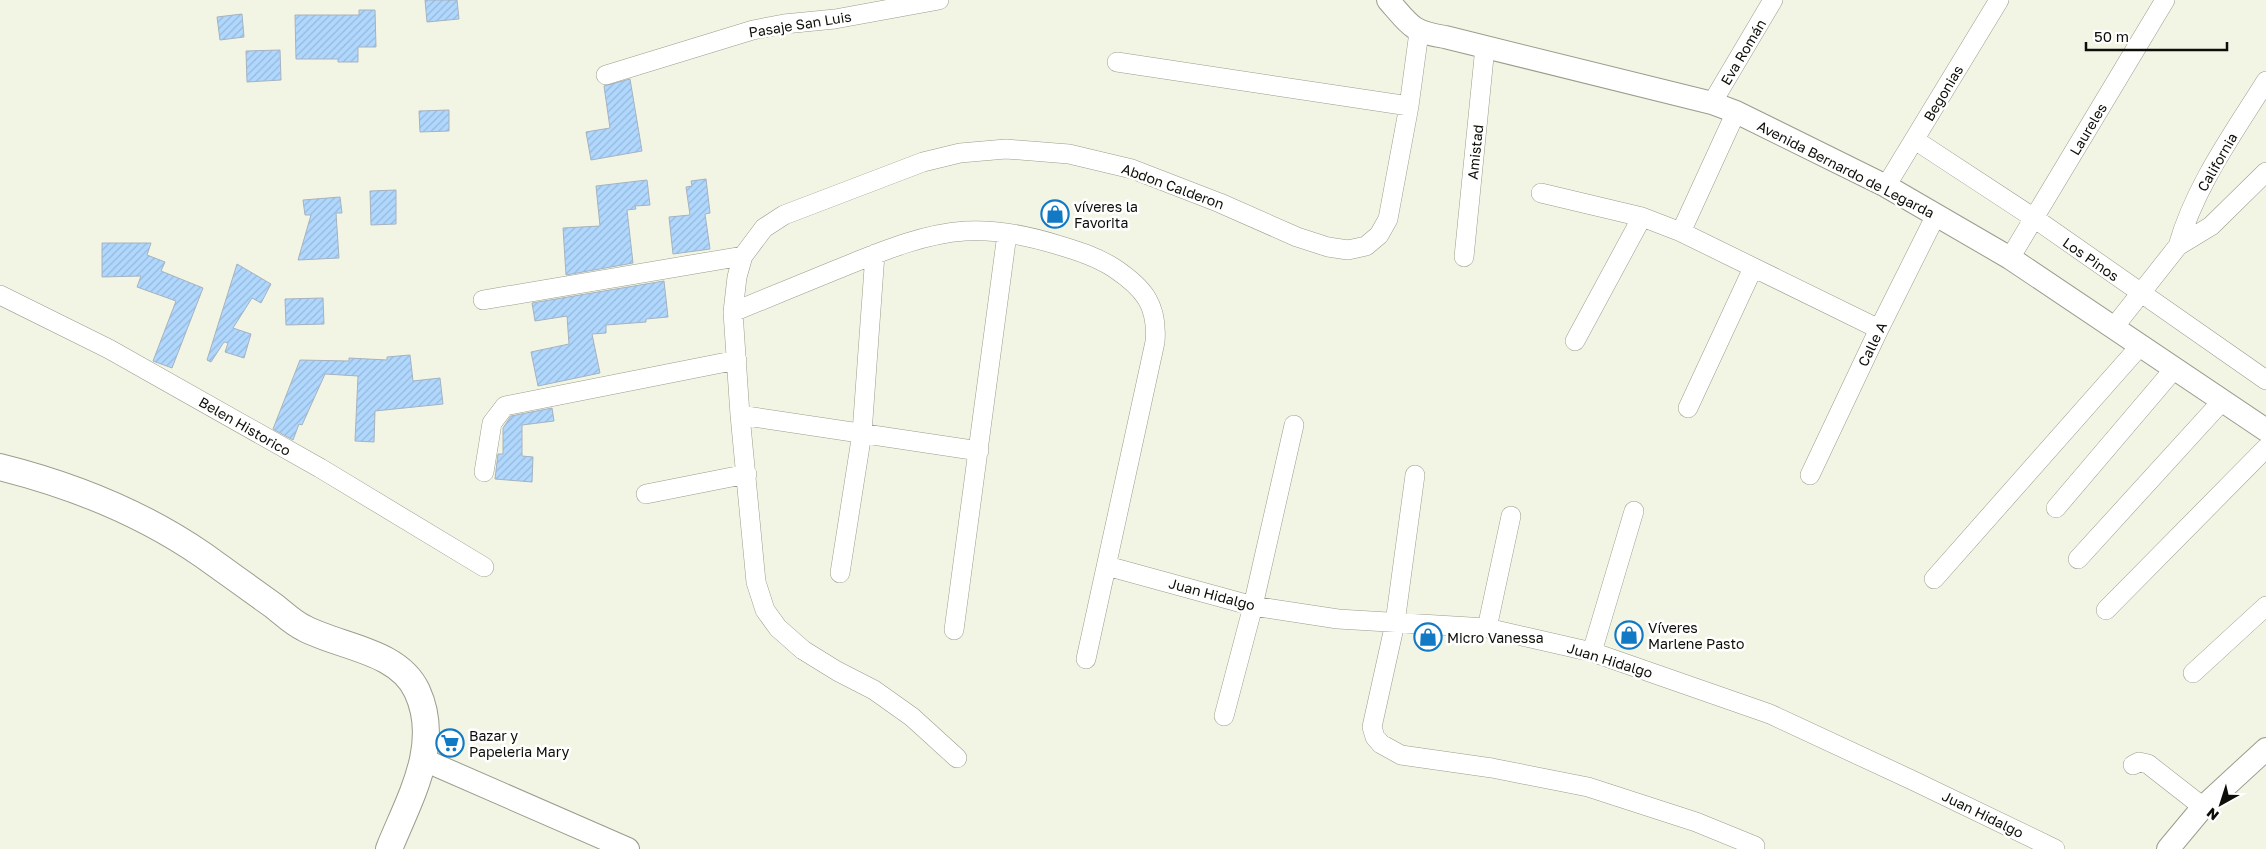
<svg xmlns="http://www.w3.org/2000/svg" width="2266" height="849" viewBox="0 0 2266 849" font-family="'Golos Text',sans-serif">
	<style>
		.building { fill: url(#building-hatch); stroke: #a6b2bf }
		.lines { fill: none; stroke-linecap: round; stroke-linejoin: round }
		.minor-casing { stroke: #9a9c8c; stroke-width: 20 }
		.tertiary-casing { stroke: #9a9c8c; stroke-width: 24 }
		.secondary-casing { stroke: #9a9c8c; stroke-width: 28 }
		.minor { stroke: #fff; stroke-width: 19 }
		.tertiary { stroke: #fff; stroke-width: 22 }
		.secondary { stroke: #fff; stroke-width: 26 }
		.labels { text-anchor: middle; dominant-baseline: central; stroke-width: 5; stroke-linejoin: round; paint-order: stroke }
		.street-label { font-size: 14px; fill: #0d0e08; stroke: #fff }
		.poi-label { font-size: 14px; fill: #0d0e08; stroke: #fff; text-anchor: start }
	</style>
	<defs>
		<pattern id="building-hatch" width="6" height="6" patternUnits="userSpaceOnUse" patternTransform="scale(1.25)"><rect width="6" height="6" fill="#b0d8fe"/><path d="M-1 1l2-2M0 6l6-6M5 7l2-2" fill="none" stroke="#96b8d8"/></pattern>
	</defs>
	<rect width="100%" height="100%" fill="#f3f5e4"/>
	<path class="building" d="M425,0H457L459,19L427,22Z
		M359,10H375L376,47H358V62H338V59H296L295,15H359Z
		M242,14L244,37L220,40L217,17Z
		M280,50L281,80L247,82L246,51Z
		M630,79L642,151L591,160L586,132L610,128L604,86Z
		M449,110V131L420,132L419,111Z
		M706,179L710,213L705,214L710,249L673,254L669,217L690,215L686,187L692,186L691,181Z
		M647,180L650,205L635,206L636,209L627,210L633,263L566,275L563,228L600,226L596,186Z
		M396,190V224L371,225L370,191Z
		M340,197L342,213H336L339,258L298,260L311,215H305L303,200Z
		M102,243H151L147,255L165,262L161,271L203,288L172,368L153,361L176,301L137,287L141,276L102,277Z
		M237,264L271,284L261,303L252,298L233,328L251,334L244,358L225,352L228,343L224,342L211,362L207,360Z
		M664,281L668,317L646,319V322L606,325V333L592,334L600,373L538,386L531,352L569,344L567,316L535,321L532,303Z
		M323,298L324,324L286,325L285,299Z
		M410,355L413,381L440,378L443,404L375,411L374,442L355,441L358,376L325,374L302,425L299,424L293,440L273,429L300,360L349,361V358L387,360V357Z
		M552,408L554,421L522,425V456L533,457L532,482L495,479L498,454H503V428L511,416Z"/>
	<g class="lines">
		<g class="minor-casing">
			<path id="minor" d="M1117,62L1409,106
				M606,75L753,30L784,24L835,19L939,0
				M1712,103L1773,0
				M1915,140L2034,218L2266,380
				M1886,186L1999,0
				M1541,193L1642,217L1681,232L1879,329
				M1681,232L1736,112
				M2178,246C2195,186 2233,134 2266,81
				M1464,257L1485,47
				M2010,258L2165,0
				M0,295L109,349L320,468L484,567
				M483,300L743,256
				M733,312C768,298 803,283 838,269C878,253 921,234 965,231C995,229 1029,236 1058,245C1078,251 1097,257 1114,268C1144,288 1158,305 1155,342L1086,659
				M2114,327L2178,246L2211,226L2266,172
				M1575,341L1642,217
				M1688,408L1753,268
				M740,415L979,451
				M484,472L492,423L505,406L737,360
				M1415,475L1395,623L1372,727L1375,737L1381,744L1401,755L1492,768L1588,787L1696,822L1755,846
				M1810,475L1879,329L1936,215
				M646,494L747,474
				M2056,508L2175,368
				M2078,559L2223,400
				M1107,566L1253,606L1338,619L1487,628L1592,652L1770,714L1914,781L2055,849
				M840,573L862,433L875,254
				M1934,579L2140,346
				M2106,610L2266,448
				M1487,628L1511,516
				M954,630L1007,234
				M1592,652L1634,511
				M2193,673L2266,606
				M1224,716L1253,606L1294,425
				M957,758L912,717L874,690L837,671L803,650L778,628L765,610L756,582L740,415L733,312L737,277L743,256L764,228L784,215L923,162L960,153L1006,149L1069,154L1132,169L1220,203L1297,237L1328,247L1348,250L1366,246L1379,235L1388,219L1409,106L1419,32
				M2133,765L2139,762L2148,764L2203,807"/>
		</g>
		<g class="tertiary-casing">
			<path id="tertiary" d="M1388,0C1410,25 1411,32 1445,37L1712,103L1736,112L1886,186L2010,258L2266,430
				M424,760L628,849
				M2168,849L2203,807L2266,749"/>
		</g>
		<g class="secondary-casing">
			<path id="secondary" d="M0,467C72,485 142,513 203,555C227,572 250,589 274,606C283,613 293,623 304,628C339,647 398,650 417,691C442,745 409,799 389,849"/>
		</g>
		<use href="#minor" class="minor"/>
		<use href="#tertiary" class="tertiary"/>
		<use href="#secondary" class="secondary"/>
	</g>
	<defs>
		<g id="shop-ring" transform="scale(1.4375)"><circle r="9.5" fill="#fff" stroke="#127ac5" stroke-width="1.5"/><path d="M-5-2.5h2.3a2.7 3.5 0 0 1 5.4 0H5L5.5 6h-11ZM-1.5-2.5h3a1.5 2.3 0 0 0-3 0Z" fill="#127ac5"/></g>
		<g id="supermarket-ring" transform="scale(1.4375)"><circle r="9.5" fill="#fff" stroke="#127ac5" stroke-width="1.5"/><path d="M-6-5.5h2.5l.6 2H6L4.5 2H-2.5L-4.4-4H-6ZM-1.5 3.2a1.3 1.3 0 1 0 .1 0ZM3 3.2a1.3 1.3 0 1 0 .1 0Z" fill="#127ac5"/></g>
	</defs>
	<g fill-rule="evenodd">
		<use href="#shop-ring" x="1055" y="214"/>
		<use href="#shop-ring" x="1629" y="635"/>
		<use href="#shop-ring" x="1428" y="637"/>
		<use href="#supermarket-ring" x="450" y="743"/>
	</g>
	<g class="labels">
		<g class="street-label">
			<text transform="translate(800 24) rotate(-9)">Pasaje San Luis</text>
			<text transform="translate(1743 52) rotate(-59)">Eva Román</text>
			<text transform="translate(1943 93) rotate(-59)">Begonias</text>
			<text transform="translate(2088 129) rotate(-59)">Laureles</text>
			<text transform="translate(1475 152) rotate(-84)">Amistad</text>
			<text transform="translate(2217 162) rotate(-60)">California</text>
			<text transform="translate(1846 169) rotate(27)">Avenida Bernardo de Legarda</text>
			<text transform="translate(1173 186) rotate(20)">Abdon Calderon</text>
			<text transform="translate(2091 259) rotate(35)">Los Pinos</text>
			<text transform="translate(1872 344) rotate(-64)">Calle A</text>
			<text transform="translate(245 426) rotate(30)">Belen Historico</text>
			<text transform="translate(1212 594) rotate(15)">Juan Hidalgo</text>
			<text transform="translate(1610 660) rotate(17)">Juan Hidalgo</text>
			<text transform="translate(1983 814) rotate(26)">Juan Hidalgo</text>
		</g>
		<g class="poi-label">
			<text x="1074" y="206">víveres la<tspan x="1074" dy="16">Favorita</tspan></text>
			<text x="1648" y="627">Víveres<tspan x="1648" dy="16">Marlene Pasto</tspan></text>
			<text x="1447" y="637">Micro Vanessa</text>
			<text x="469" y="735">Bazar y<tspan x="469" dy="16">Papeleria Mary</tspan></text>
		</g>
	</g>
	<g transform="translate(2221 804) rotate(219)" stroke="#ffffff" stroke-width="4" paint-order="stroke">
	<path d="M0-4L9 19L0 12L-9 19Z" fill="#0d0e08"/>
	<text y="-8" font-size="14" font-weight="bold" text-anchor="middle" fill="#0d0e08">N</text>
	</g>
	<path d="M2086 42v8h141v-8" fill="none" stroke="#0d0e08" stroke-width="2.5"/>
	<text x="2094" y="42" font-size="15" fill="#0d0e08" stroke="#ffffff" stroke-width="4" paint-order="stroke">50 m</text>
</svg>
